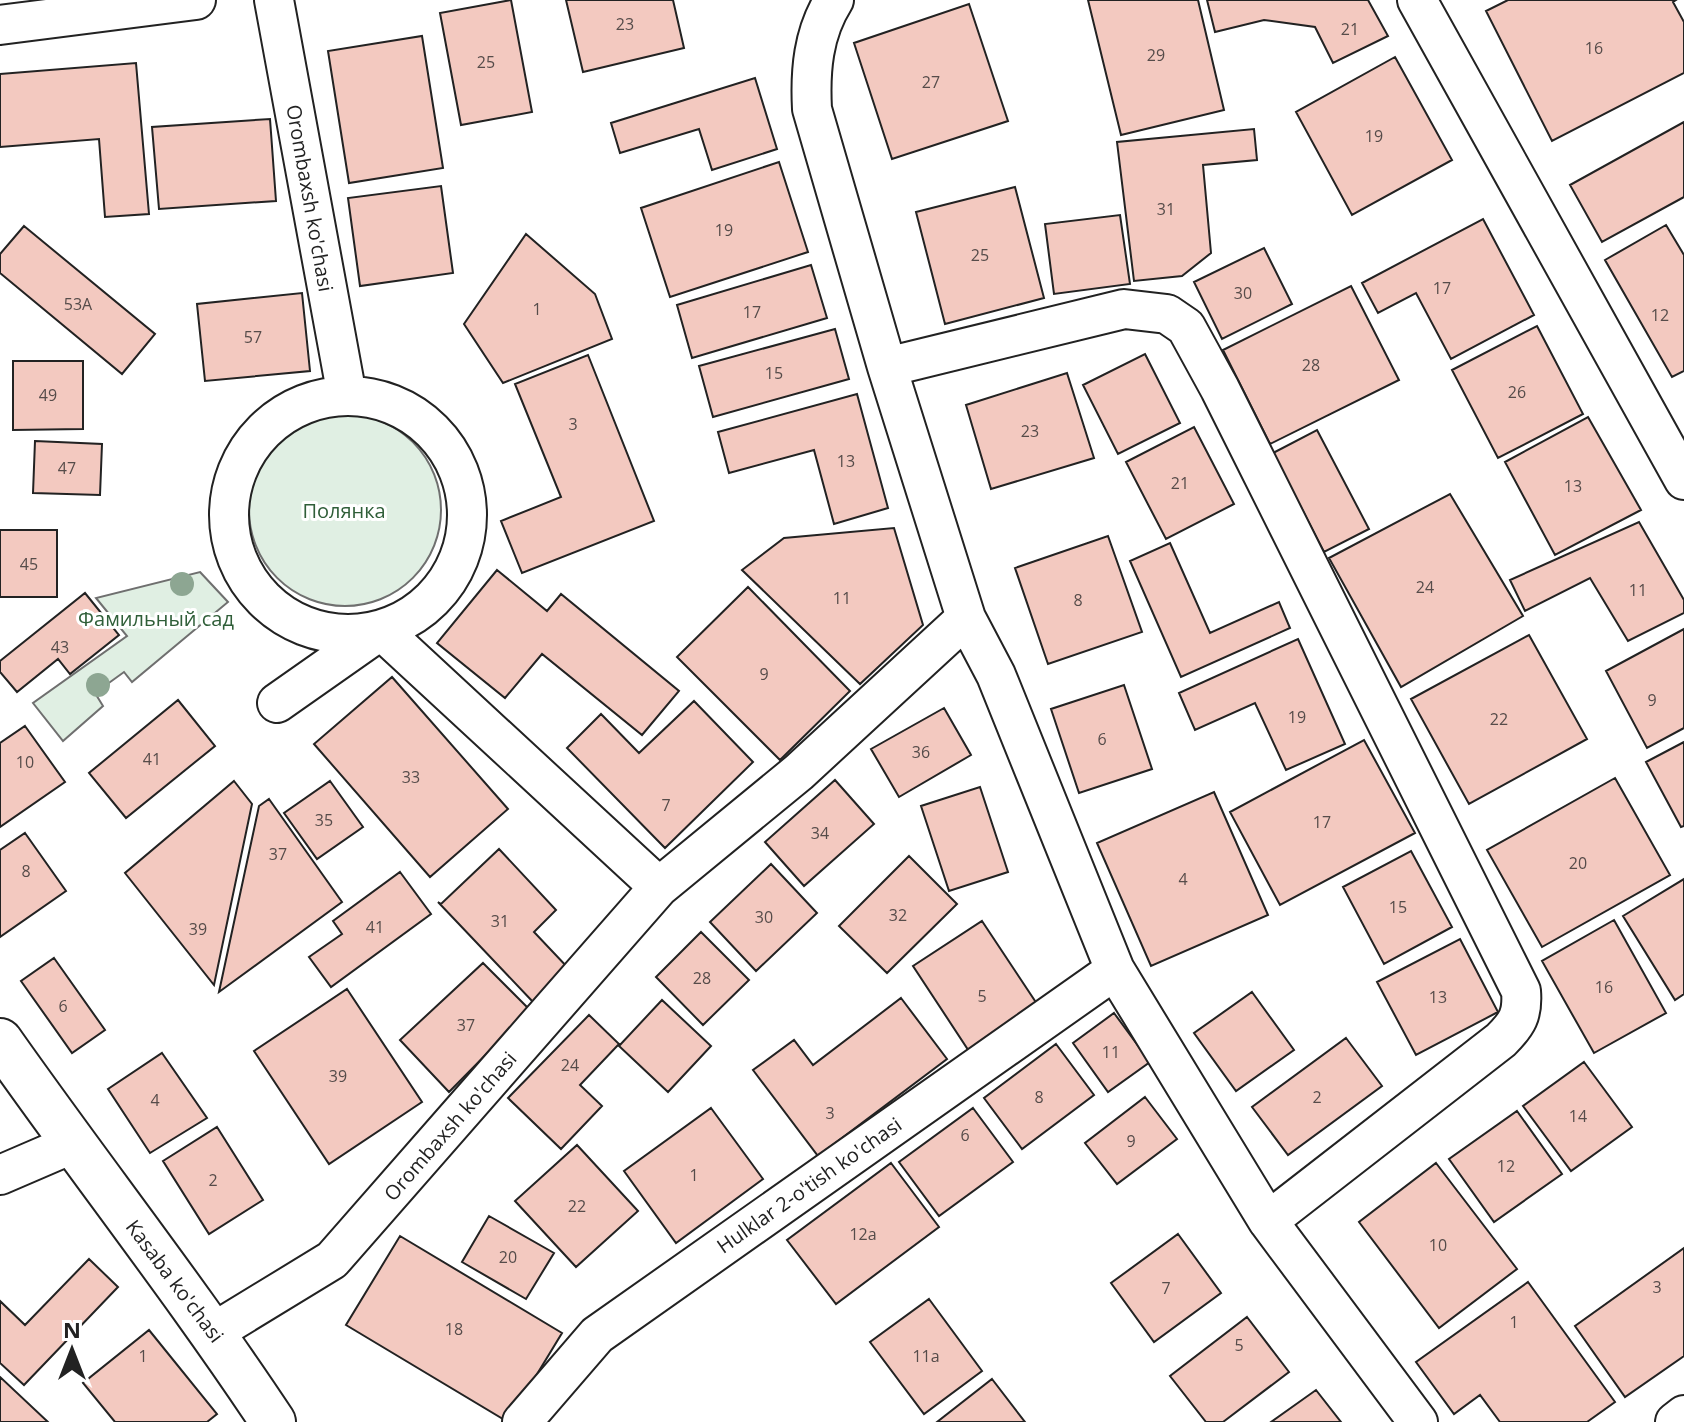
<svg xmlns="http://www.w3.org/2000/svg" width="1684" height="1422" viewBox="0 0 1684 1422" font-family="'Open Sans',sans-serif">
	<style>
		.green { fill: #e0efe3; stroke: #6f6f6f; stroke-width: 2 }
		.building { fill: #f3c9c0; stroke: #222; stroke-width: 2 }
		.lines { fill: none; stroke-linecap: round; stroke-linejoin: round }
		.minor-casing { stroke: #222; stroke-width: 42 }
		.tertiary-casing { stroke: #222; stroke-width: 48 }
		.minor { stroke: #fff; stroke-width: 38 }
		.tertiary { stroke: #fff; stroke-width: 44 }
		.tree { fill: #8da692 }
		.labels { text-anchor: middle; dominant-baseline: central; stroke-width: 6; stroke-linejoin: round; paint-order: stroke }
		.number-label { font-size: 16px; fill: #564c4a }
		.street-label { font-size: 20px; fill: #222; stroke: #fff }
		.park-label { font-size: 20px; fill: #2f5e38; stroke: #fff }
	</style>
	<rect width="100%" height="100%" fill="#fff"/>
	<path class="green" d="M249 510a96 96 0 1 1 192 0a96 96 0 1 1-192 0Z
		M200,572L228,602L132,682L124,672L95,693L103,706L63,741L33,703L127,636L96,598Z"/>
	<path class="building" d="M511,0L532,112L461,125L440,13Z
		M566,0H673L684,48L583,72Z
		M1088,0H1198L1224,110L1121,135Z
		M1207,0H1368L1388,36L1333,63L1315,27L1264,20L1215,32Z
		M1508,0H1676L1673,2L1684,22V73L1552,141L1486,11Z
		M969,4L1008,121L892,159L854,43Z
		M422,36L443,168L349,183L328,51Z
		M1395,57L1452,160L1352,215L1296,112Z
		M136,63L149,214L105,217L99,139L0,147V74Z
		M755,78L777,149L712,170L699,129L620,153L611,123Z
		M270,119L276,201L159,209L152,127Z
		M1684,122V197L1602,242L1570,185Z
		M1254,129L1257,160L1203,165L1211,253L1182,276L1134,281L1117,142Z
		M779,162L808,252L670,297L641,208Z
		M441,186L453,273L360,286L348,198Z
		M1015,187L1044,298L945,324L916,212Z
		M1120,215L1130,284L1054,294L1045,224Z
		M1483,219L1534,315L1451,359L1416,293L1378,313L1362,283Z
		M1666,225L1684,255V371L1672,377L1605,260Z
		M24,226L155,334L122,374L0,273V254Z
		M526,234L595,294L612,339L503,383L464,324Z
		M1264,248L1292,304L1222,339L1194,282Z
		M811,265L827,318L692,358L677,305Z
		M1351,286L1399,380L1270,444L1223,350Z
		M302,293L310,371L205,381L197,304Z
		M1537,326L1583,414L1498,458L1452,370Z
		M835,329L849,379L713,417L699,366Z
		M1145,354L1180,423L1118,454L1083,385Z
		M588,355L654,521L522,573L501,521L561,497L515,384Z
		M13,361H83V429L13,430Z
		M1067,373L1094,458L991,489L966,405Z
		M857,394L888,508L834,524L814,450L729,473L718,432Z
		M1588,417L1641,510L1555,555L1505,462Z
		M1194,427L1234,504L1166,539L1126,462Z
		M1317,430L1369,529L1324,552L1273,453Z
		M35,441L102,444L100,495L33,493Z
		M1450,494L1523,616L1401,687L1329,558Z
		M1639,522L1684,600V613L1628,641L1590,578L1525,611L1510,580Z
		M894,528L923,625L860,684L742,570L784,538Z
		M0,530H57V597H0Z
		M1108,536L1142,632L1048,664L1015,568Z
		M1170,543L1210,633L1279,602L1290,628L1181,677L1130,561Z
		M497,570L547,611L561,594L679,691L642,735L542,654L505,698L437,643Z
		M748,587L850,691L780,760L677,657Z
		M85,593L119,635L70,674L58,659L17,692L0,672V661Z
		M1684,629V728L1647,748L1606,671Z
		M1529,635L1587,739L1469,804L1411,699Z
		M1298,639L1345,744L1286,770L1255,703L1195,730L1179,693Z
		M392,677L508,809L430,877L314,744Z
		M1124,685L1152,769L1079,793L1051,709Z
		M178,700L215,746L126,818L89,773Z
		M694,701L753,762L665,848L567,748L601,714L639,753Z
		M944,708L971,755L899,797L871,749Z
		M25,726L65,782L0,827V743Z
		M1364,740L1415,833L1280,905L1230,812Z
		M1684,742V826L1681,827L1646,762Z
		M1615,778L1670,875L1542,947L1487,850Z
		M835,780L874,824L804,886L765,842Z
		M234,781L252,804L214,985L125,873Z
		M330,781L363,827L317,859L284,813Z
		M980,787L1008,872L949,891L921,806Z
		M1214,792L1268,915L1151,966L1097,843Z
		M269,799L342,902L219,992L259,806Z
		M25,833L66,891L0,937V850Z
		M499,849L556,910L534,932L570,970L534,1003L438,902L441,904Z
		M1411,851L1452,927L1384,964L1343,887Z
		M909,856L957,904L887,973L839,926Z
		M771,864L817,913L756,971L710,922Z
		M400,872L431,914L331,987L309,957L342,934L333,921Z
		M1684,879V994L1675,1000L1623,916Z
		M1614,920L1666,1013L1594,1053L1542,961Z
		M982,921L1051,1025L982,1071L913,966Z
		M701,932L749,980L703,1025L656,977Z
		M1460,939L1498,1012L1416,1055L1377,982Z
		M54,958L105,1030L72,1053L21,981Z
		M483,963L530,1010L449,1092L400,1040Z
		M347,989L422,1102L329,1164L254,1051Z
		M1252,992L1294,1050L1236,1091L1194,1033Z
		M901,998L947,1059L818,1156L753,1070L794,1040L813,1065Z
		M662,1000L711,1046L668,1092L619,1046Z
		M1114,1013L1150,1062L1108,1092L1073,1043Z
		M589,1015L619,1044L580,1085L602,1106L561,1149L508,1098Z
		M1346,1038L1382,1086L1288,1155L1252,1107Z
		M1056,1044L1094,1095L1022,1149L984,1098Z
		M162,1053L207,1118L150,1153L108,1089Z
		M1584,1062L1632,1127L1571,1171L1523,1106Z
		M1145,1097L1177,1139L1117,1184L1085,1143Z
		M711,1108L763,1179L676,1243L624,1171Z
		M973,1108L1013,1162L939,1216L899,1162Z
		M1517,1111L1562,1174L1494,1222L1449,1159Z
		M217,1127L263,1200L209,1234L163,1161Z
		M577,1145L638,1211L576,1267L515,1201Z
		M891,1163L939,1227L836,1304L787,1240Z
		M1436,1163L1517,1269L1439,1328L1359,1222Z
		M489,1216L554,1253L526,1299L462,1262Z
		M1178,1234L1221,1293L1154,1342L1111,1283Z
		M400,1236L562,1333L508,1422L346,1325Z
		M1684,1248V1356L1625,1397L1575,1326Z
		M89,1259L118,1287L24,1385L0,1363V1301L25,1325Z
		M1528,1282L1615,1402L1587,1422H1500L1480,1395L1454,1414L1416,1362Z
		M929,1299L982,1371L924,1414L870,1342Z
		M1247,1317L1289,1372L1223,1422H1206L1170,1376Z
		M149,1330L217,1414L207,1422H115L83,1383Z
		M0,1377L48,1422H0Z
		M992,1379L1025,1422H937Z
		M1316,1390L1341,1422H1271Z"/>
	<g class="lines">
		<g class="minor-casing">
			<path id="minor" d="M274,0L347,396
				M834,0C813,33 810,71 812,109L887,367L966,618L996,675L1115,970L1268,1221L1418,1422
				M1417,0L1684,480
				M0,25L196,0
				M887,367L1124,309L1167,314L1186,327L1220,389L1521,991C1523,1015 1517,1024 1501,1040L1268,1221
				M229 515a119 119 0 1 1 238 0a119 119 0 1 1-238 0Z
				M277,703L381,630L659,887
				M0,1175L72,1144
				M214,1332L332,1260L659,887L799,772L966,618
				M522,1422L597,1335L1115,970
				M1675,1422L1684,1415"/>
		</g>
		<g class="tertiary-casing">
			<path id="tertiary" d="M0,1041C90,1169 187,1292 273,1422"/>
		</g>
		<use href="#minor" class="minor"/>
		<use href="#tertiary" class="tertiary"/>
	</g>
	<g class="tree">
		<circle cx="182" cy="584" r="12"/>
		<circle cx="98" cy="685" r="12"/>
	</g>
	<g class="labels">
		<g class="number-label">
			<text x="625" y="24">23</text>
			<text x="1350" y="29">21</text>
			<text x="1594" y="48">16</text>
			<text x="1156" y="55">29</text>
			<text x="486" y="62">25</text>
			<text x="931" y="82">27</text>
			<text x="1374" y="136">19</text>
			<text x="1166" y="209">31</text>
			<text x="724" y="230">19</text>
			<text x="980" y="255">25</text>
			<text x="1442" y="288">17</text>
			<text x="1243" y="293">30</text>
			<text x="78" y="304">53А</text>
			<text x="537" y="309">1</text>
			<text x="752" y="312">17</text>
			<text x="1660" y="315">12</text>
			<text x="253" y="337">57</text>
			<text x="1311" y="365">28</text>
			<text x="774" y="373">15</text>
			<text x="1517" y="392">26</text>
			<text x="48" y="395">49</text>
			<text x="573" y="424">3</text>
			<text x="1030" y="431">23</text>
			<text x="846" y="461">13</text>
			<text x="67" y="468">47</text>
			<text x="1180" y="483">21</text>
			<text x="1573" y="486">13</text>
			<text x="29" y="564">45</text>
			<text x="1425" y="587">24</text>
			<text x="1638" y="590">11</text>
			<text x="842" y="598">11</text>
			<text x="1078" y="600">8</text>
			<text x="60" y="647">43</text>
			<text x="764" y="674">9</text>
			<text x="1652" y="700">9</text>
			<text x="1297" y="717">19</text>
			<text x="1499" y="719">22</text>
			<text x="1102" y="739">6</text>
			<text x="921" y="752">36</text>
			<text x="152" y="759">41</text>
			<text x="25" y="762">10</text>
			<text x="411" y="777">33</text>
			<text x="666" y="805">7</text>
			<text x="324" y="820">35</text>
			<text x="1322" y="822">17</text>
			<text x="820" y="833">34</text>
			<text x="278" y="854">37</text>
			<text x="1578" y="863">20</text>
			<text x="26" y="871">8</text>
			<text x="1183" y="879">4</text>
			<text x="1398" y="907">15</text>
			<text x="898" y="915">32</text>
			<text x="764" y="917">30</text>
			<text x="500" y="921">31</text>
			<text x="375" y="927">41</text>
			<text x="198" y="929">39</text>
			<text x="702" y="978">28</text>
			<text x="1604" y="987">16</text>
			<text x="982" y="996">5</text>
			<text x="1438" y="997">13</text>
			<text x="63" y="1006">6</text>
			<text x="466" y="1025">37</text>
			<text x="1111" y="1052">11</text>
			<text x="570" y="1065">24</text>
			<text x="338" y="1076">39</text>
			<text x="1039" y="1097">8</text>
			<text x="1317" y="1097">2</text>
			<text x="155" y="1100">4</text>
			<text x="830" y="1113">3</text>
			<text x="1578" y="1116">14</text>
			<text x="965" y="1135">6</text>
			<text x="1131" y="1141">9</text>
			<text x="1506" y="1166">12</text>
			<text x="694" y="1175">1</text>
			<text x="213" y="1180">2</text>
			<text x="577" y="1206">22</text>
			<text x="863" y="1234">12a</text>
			<text x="1438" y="1245">10</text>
			<text x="508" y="1257">20</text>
			<text x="1657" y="1287">3</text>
			<text x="1166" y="1288">7</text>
			<text x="1514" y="1322">1</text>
			<text x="454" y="1329">18</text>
			<text x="1239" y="1345">5</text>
			<text x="143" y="1356">1</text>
			<text x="926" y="1356">11a</text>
		</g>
		<g class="street-label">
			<text transform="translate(310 198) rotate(80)">Orombaxsh ko'chasi</text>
			<text transform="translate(450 1126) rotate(-49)">Orombaxsh ko'chasi</text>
			<text transform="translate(809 1185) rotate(-35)">Hulklar 2-o'tish ko'chasi</text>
			<text transform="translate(175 1281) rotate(53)">Kasaba ko'chasi</text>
		</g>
		<g class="park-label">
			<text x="344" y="510">Полянка</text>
			<text x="156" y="618">Фамильный сад</text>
		</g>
	</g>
	<g transform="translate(72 1350)" stroke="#ffffff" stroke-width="6" paint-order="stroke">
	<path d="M0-6L14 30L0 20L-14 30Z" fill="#222222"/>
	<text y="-12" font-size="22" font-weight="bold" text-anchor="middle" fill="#222222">N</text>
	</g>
</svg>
